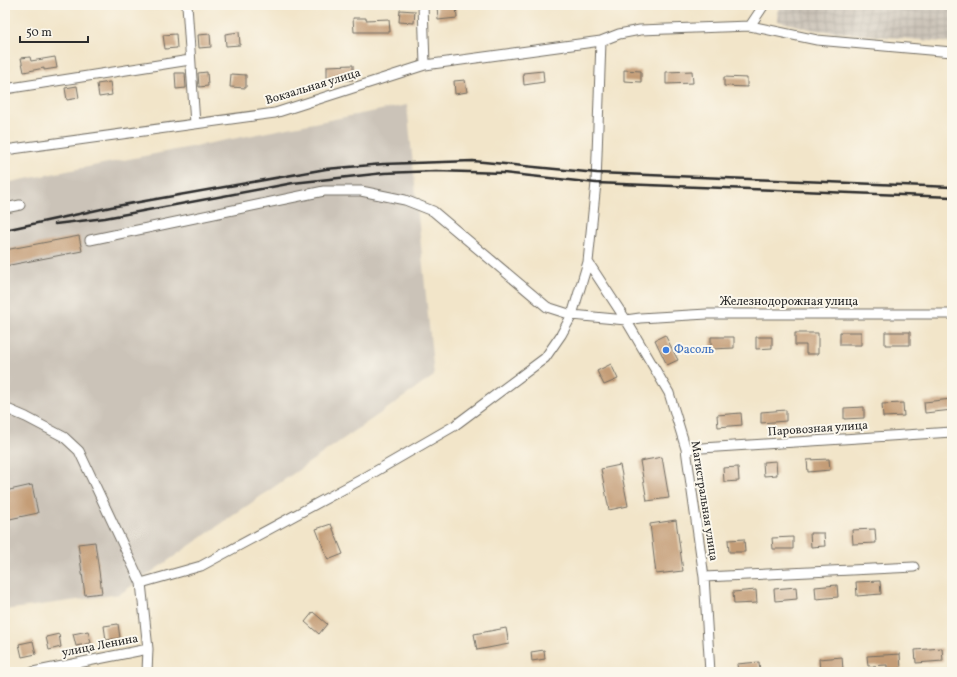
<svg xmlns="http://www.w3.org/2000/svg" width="957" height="677" viewBox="0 0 957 677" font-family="Vollkorn,serif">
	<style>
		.industrial { fill: url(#industrial-grid) }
		.railway { fill: #cbc3b8 }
		.building { fill: #c49d77 }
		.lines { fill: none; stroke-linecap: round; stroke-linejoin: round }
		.minor-casing { stroke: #716c62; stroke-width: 11 }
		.minor { stroke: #fff; stroke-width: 9 }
		.rail { stroke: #2b2b2b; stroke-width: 2.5 }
		.shop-dot { fill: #3f7fe0; stroke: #fbf7ec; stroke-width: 1.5 }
		.labels { text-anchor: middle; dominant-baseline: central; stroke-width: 4; stroke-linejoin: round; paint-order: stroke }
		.street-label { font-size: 12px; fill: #2b2b2b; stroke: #fbf7ec }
		.shop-label { font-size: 12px; fill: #366cbe; stroke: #fbf7ec; text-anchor: start }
	</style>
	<defs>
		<pattern id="industrial-grid" width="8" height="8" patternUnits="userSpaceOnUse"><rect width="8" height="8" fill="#cbc3b8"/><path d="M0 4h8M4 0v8" fill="none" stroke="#aea89e"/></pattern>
	</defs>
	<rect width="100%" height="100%" fill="#fbf7ec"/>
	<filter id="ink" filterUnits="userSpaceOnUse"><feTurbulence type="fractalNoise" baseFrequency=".025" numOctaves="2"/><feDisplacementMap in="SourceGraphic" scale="8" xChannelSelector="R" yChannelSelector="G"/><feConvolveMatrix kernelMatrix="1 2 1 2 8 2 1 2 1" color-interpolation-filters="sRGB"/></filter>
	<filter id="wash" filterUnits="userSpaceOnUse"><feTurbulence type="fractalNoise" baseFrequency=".012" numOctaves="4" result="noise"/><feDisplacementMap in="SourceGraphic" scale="16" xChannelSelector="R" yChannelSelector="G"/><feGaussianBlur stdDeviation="0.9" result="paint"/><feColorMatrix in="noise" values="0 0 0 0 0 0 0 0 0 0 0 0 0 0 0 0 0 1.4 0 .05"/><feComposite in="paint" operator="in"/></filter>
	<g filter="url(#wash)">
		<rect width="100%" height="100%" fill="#f2e5c9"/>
		<path class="industrial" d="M781,5H952V43L815,30L778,21L777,12Z"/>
		<path class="railway" d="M407,105L434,376L120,594L5,610V183Z"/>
		<g id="blocks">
			<path class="building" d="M437,5H456L457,18L438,20Z
				M400,10L415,11L414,23L399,22Z
				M353,18H366V20L389,19L390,32H354Z
				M239,32L240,45L226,46L225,34Z
				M176,34L177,48L165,49L163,35Z
				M210,34L211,47L199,48L198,35Z
				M30,57L31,61L55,57L57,68L44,70V68L24,72L21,58Z
				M353,65V80H327V66Z
				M624,70L641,71V82L624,81Z
				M543,71L544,82L524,85L523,73Z
				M692,71L693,83L666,84V72Z
				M207,72L208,86L199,87L198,73Z
				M175,73H185L186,88L176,89Z
				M231,74L246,75V88L230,87Z
				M724,77L747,78V87L724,86Z
				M465,80L467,92L455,94L454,81Z
				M110,82L112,95L99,97L97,84Z
				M77,86L79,98L67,100L65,88Z
				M79,236L82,251L5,266V250Z
				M840,332H861V345H840Z
				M885,332H910V345H885Z
				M795,333H818V354H806V345H795Z
				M665,335L678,360L667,365L655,340Z
				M711,337H734V348L711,349Z
				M756,337H772V348L756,349Z
				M611,364L618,379L604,385L597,371Z
				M952,399V410L925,413L924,402Z
				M903,403L904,416L883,417L882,404Z
				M864,407V418L844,419V408Z
				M786,410V421L761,423V412Z
				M741,413L742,425L718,427L717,415Z
				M662,457L669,498L647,501L640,461Z
				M829,459L830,470L808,472L807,460Z
				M776,461L777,475L764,476L763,462Z
				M620,465L628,506L609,510L601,469Z
				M738,467L739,481L724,482L723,468Z
				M32,485L38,513L5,520V491Z
				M676,520L683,571L656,574L650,524Z
				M331,524L343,554L328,560L316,529Z
				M875,529L876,543L853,544L852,530Z
				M810,533H824L825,546L811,547Z
				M793,537V549H773L772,538Z
				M744,539L745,552H729L728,540Z
				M95,542L102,593L85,595L78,544Z
				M880,581L881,594L857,596L856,582Z
				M837,585L838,597L816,599L815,587Z
				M796,587L797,599L775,601L774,589Z
				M756,590L757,603L734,604L733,592Z
				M313,612L327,624L319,634L305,622Z
				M118,624L120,638L106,640L104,626Z
				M506,628L509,644L477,650L474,634Z
				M88,631L91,643L76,646L73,634Z
				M59,634L61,647L49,650L46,637Z
				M33,641L36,654L22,657L19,644Z
				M942,648L943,661L916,663L915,650Z
				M544,650L545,659L532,661L531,652Z
				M900,654L901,670L887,671V665L868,666L867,656Z
				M842,657L843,670L820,672L819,659Z
				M759,662L760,672H738L737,664Z"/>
		</g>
	</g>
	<g filter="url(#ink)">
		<use href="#blocks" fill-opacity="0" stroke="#716c62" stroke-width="1"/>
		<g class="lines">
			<g class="minor-casing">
				<path id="minor" d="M187,5L195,124
					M423,5L425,65
					M750,26L764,5
					M5,89L190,60
					M5,150L275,113L425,65L601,41L619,34L640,30L750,26L817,40L952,52
					M5,208L20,205
					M90,240L324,191H361L405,200L433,211L547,307L572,315L626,320L640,318L707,314H952
					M588,262L626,320L669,393L686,449L704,577L710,672
					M5,408L26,417L64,437L79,451L141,583L148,649L147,672
					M686,449L952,432
					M704,577L914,567
					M141,583L201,566L364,478L454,426L545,358L561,335L572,315L588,262L596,183L601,41
					M33,672L148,649"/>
			</g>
			<use href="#minor" class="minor"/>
			<path class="rail" d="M55,224L105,218L293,183L384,173L436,171L503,173L596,183L952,197
				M5,230L111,207L326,169L383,164L473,161L597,173L952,187"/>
		</g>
	</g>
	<circle class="shop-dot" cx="666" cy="350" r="4"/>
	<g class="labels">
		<g class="street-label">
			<text transform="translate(313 87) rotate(-17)">Вокзальная улица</text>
			<text x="789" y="302">Железнодорожная улица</text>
			<text transform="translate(818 429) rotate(-4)">Паровозная улица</text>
			<text transform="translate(704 501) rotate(81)">Магистральная улица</text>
			<text transform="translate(100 646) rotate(-11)">улица Ленина</text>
		</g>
		<g class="shop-label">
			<text x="674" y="350">Фасоль</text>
		</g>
	</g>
	<rect width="957" height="677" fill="none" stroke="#fbf7ec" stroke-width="20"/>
	<path d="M20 36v6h68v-6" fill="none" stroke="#2b2b2b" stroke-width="2"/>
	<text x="26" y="36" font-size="12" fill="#2b2b2b" stroke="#fbf7ec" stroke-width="3" paint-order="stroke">50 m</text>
</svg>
